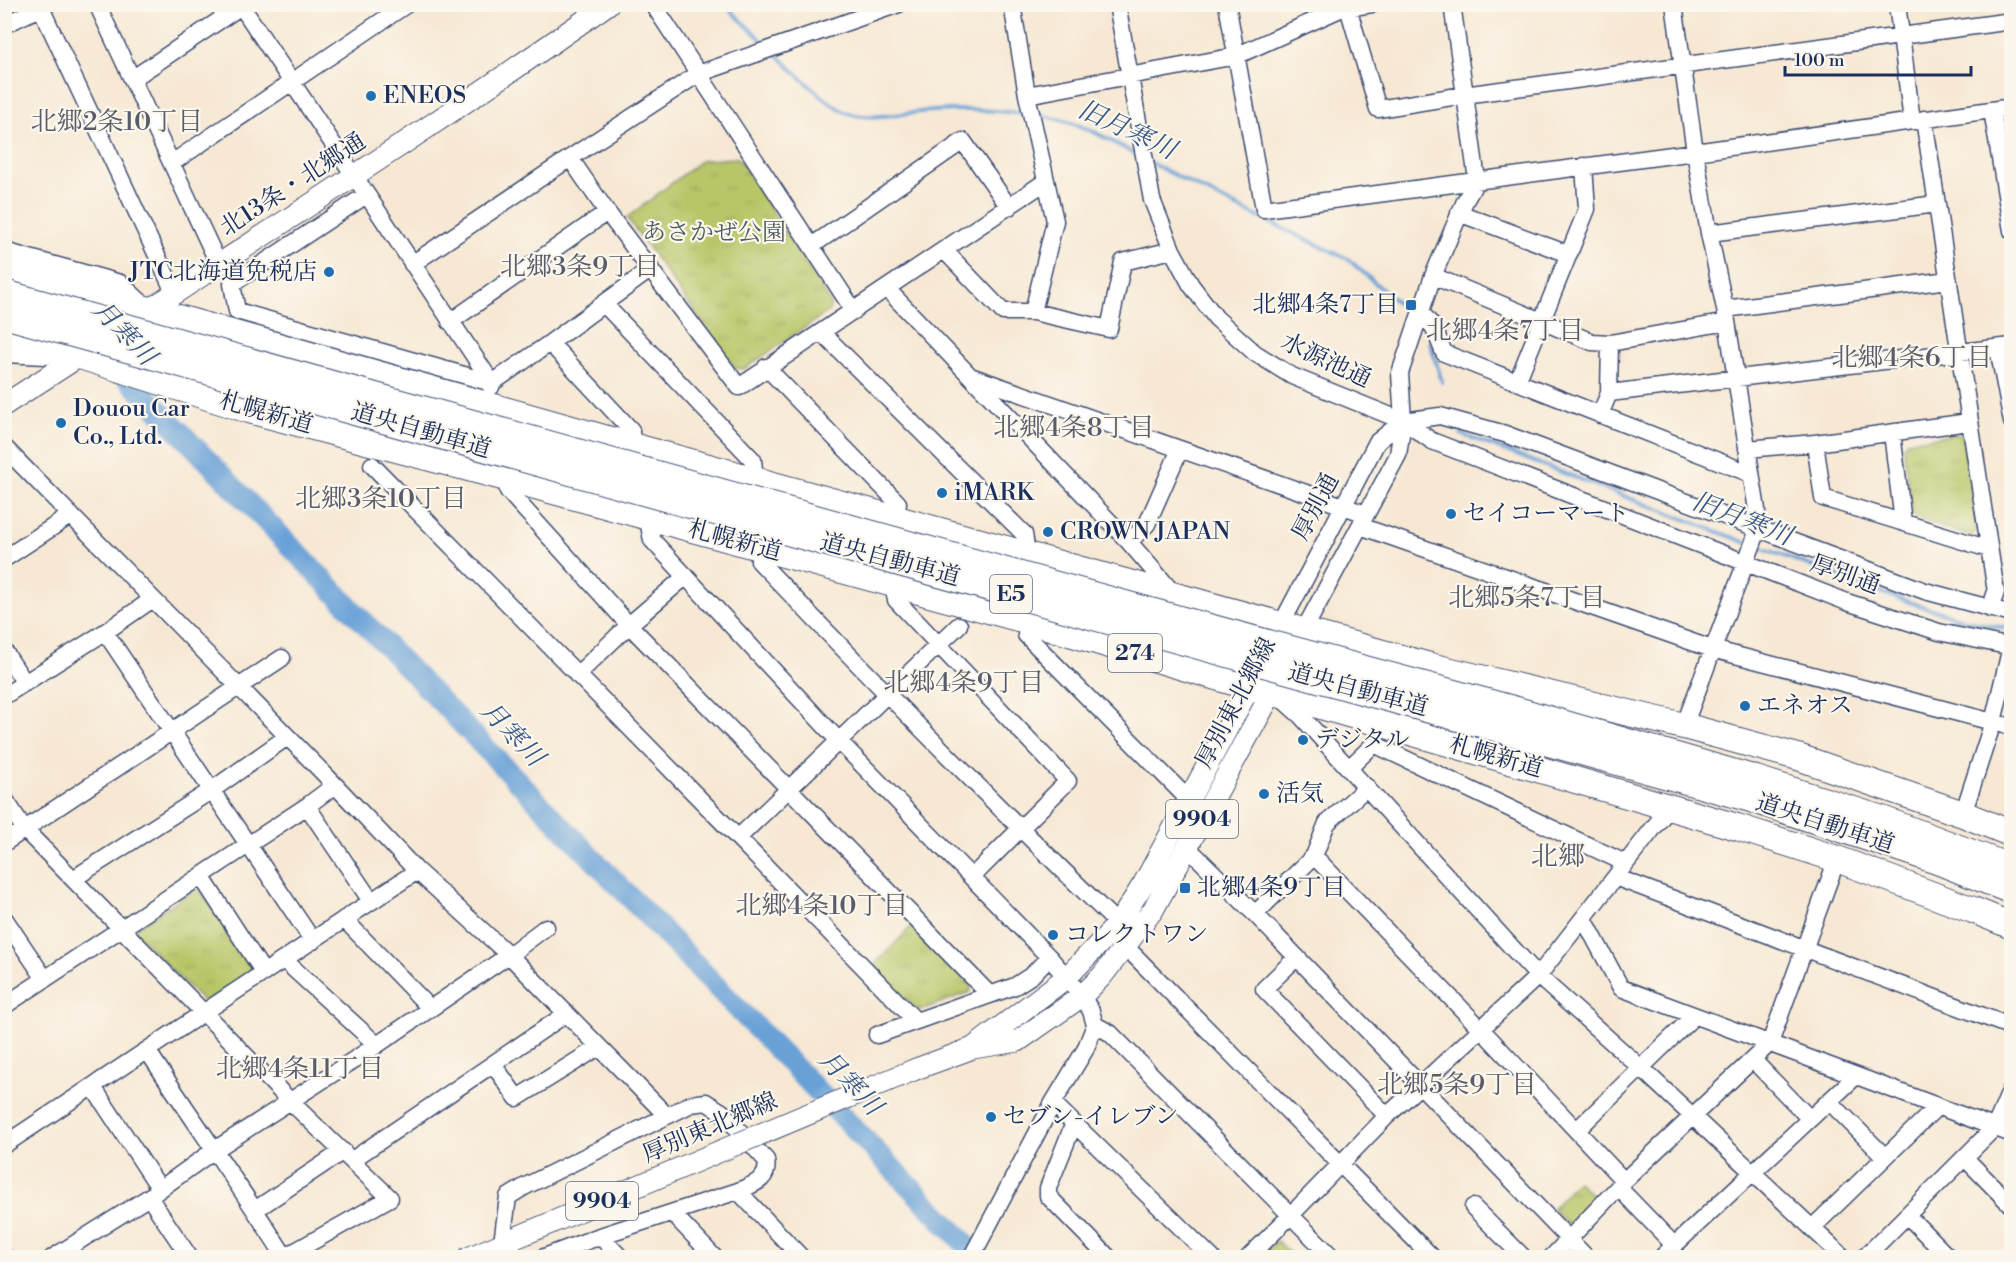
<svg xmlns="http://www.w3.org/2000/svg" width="2016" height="1262" viewBox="0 0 2016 1262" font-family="'Libre Bodoni','Noto Serif JP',serif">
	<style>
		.grass { fill: url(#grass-tufts); stroke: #6a7a62; stroke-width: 1.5 }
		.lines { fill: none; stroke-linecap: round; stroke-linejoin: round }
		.stream { stroke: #69a1d7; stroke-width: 4 }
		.river { stroke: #69a1d7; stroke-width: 22 }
		.minor-casing { stroke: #3c4b70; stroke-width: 19 }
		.major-casing { stroke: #3c4b70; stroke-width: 23 }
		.highway-casing { stroke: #3c4b70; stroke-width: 28 }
		.minor { stroke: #fff; stroke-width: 16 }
		.major { stroke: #fff; stroke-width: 21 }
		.highway { stroke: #fff; stroke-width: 26 }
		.major-bridge-casing { stroke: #3c4b70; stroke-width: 23; stroke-linecap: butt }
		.highway-bridge-casing { stroke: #3c4b70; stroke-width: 28; stroke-linecap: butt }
		.major-bridge { stroke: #fff; stroke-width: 21 }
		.highway-bridge { stroke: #fff; stroke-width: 26 }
		.poi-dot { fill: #1f6fb2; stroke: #fbf7ec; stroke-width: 2 }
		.labels { text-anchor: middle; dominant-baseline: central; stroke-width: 4.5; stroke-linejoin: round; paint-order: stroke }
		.shield { fill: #fbf7ec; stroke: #5e6b89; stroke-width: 1.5 }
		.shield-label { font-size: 22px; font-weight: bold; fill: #1b2f5e }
		.poi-label { font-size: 24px; fill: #1b2f5e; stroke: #fbf7ec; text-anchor: start }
		.street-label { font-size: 24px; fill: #1b2f5e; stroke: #fbf7ec }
		.park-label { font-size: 24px; fill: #4a5c61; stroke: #fbf7ec }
		.neighbourhood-label { font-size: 26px; fill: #5a5c6c; stroke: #fbf7ec }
		.water-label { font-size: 26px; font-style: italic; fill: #365788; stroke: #fbf7ec }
		.quarter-label { font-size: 27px; fill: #5a5c6c; stroke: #fbf7ec }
	</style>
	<defs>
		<pattern id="grass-tufts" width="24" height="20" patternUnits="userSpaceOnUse" patternTransform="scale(1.5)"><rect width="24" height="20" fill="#b9c667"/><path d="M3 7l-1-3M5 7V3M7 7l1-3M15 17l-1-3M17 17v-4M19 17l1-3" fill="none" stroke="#9eaa5c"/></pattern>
	</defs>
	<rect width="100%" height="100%" fill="#fbf7ec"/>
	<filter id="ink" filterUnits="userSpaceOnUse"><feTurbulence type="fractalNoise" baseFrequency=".0167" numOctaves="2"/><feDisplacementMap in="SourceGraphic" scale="12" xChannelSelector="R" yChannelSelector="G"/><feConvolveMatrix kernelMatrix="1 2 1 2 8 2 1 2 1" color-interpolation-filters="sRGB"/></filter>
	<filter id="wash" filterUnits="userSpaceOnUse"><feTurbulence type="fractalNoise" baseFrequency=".008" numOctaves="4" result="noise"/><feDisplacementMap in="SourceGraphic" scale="24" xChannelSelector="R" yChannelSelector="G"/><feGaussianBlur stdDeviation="1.35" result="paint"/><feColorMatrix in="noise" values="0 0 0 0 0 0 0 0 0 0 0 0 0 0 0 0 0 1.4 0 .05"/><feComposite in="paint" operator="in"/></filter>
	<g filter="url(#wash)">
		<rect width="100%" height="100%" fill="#f7e8d4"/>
		<path class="grass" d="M738,158L831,303L829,311L744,369L735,368L627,218L702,160Z
			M1959,434L1963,438L1977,530L1972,537L1916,518L1912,514L1903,446L1907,441Z
			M194,890H200L251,967V973L208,1001H202L136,933L137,927Z
			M912,926L972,986L970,992L921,1010L914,1008L873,966Z
			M1577,1181L1595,1198L1571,1225L1567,1224L1552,1209Z
			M1277,1241L1294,1257L1260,1258Z"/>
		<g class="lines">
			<path class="stream" d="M724,4L767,45
				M775,52C788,66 829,106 845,112C872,122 905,112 933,111C964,109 995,110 1026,114
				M1036,115C1077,120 1105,137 1140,157
				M1151,163L1237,207L1348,259L1408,312
				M1430,342L1442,382
				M1461,434L1750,544
				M1757,546L1894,597L1971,622L2012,629"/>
			<path class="river" d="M116,366L979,1258"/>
		</g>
	</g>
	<g filter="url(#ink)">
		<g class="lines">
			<g class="minor-casing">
				<path id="minor" d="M97,4L219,265
					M240,4L492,383L550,343L651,269
					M653,4L854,311
					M1012,4L1027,95L1055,221L1033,312
					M1117,4L1152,200L1172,250L1191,285L1216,318L1255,353L1292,376L1403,421L1432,441L1847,602L1939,632L2012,647
					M1227,4L1264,209L1695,152L2012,107
					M1347,4L1378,109L1464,95L2012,21
					M1674,4L1695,152L1709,233L1725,309L1757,510L1751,527
					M1897,4L1912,121
					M41,8L175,294
					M4,25L48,4
					M132,79L241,6
					M1027,95L1236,56L1340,9L1372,4
					M1992,110L2012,231
					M1924,119L1996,592L1990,609
					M172,163L407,4
					M366,195L232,284L237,311L492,383L491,387
					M607,212L739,387L1045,182
					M1459,213L1568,254
					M1709,233L1937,204
					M813,245L963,141L1009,207
					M944,250L1003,312H1033L1109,329L1123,262L1172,250
					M4,251L120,283L146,307
					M412,264L570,158L698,74L899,4
					M1433,276L1592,342L1610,343L1727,322
					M887,289L1129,542L1174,594
					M604,304L753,460L755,479
					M1725,309L1948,280
					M1420,311L1434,328L1444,353L1751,474
					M450,322L607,212L570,158
					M821,332L1024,534L1027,553
					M550,343L631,430L632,446
					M1998,348L2012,422
					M4,354L46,356
					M766,367L898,503L896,518
					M973,377L1366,514
					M1517,382L1587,209L1584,166
					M1609,393L2012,346
					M1600,415L1609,393L1610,343
					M1892,433L1903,522
					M1815,443L1823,498L1989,549
					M4,447L335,785L417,871L509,955L667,1116
					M1747,449L1815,443L1969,422
					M372,465L738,838L915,1020
					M506,478L508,491L629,625L989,994
					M647,516L652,540L838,740L1049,957L1082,996L1091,1011L1095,1025L1085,1050L1053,1103L971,1258
					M1360,526L1712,649L2012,727
					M1129,542L1147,524L1180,449
					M760,548L759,561C877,685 996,806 1118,924
					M4,559L71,515
					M893,584L896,600L1068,781L972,877
					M1027,621L1026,635L1189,800
					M1282,623L1377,442L1403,421L1440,416L1505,434L1925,591L2012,614
					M1304,630L1398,455L1403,421L1400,373L1433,276L1465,201L1477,180L1452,4
					M105,632L313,941
					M4,651L25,683
					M577,675L629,625L686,576
					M4,696L105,632L153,599
					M1283,700L1301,716L1538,976L1641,1068L1844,1258
					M1684,726L1758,530
					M1349,768L1374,744L1625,863
					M4,798L25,830L290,1101L390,1198L283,1258
					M307,806L371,901
					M1963,814L1993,722L2011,647
					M738,838L959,625
					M4,843L282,658
					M1187,847L1255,914L1587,1258
					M1314,856L1481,1029L1624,1181
					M201,876L264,973
					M1615,877L2012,1027
					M73,879L212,790L287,737
					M1255,914L1314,856L1327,823L1367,787
					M4,918L45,979
					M344,919L430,1008
					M1584,919L1621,988L2012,1134
					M1125,946L1433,1258
					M1297,957L1264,989L1387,1116
					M284,960L377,1045
					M4,1006L307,806L335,785
					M1095,1025L1110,1033L1333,1258
					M877,1035L1015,986L1032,975L1049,957
					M147,1050C192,1119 241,1187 285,1257
					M1753,1060L1810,1119
					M493,1064L517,1098L599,1047
					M93,1087L160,1189
					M1829,1101L1885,1157
					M1053,1103L1212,1258
					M1074,1123L1048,1188V1196L1109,1258
					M1577,1130L1694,1016
					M4,1145L417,871
					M1965,1158L2012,1206
					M352,1160L566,1014
					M1618,1187L1674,1245
					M738,1191L802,1258
					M149,1197L190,1258
					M1473,1207L1524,1258
					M255,1210L343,1151
					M672,1213L715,1258
					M1907,1215L1949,1258
					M1812,1228L1938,1106
					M600,1236L621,1258
					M4,1256L6,1258
					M1663,1256L1856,1076
					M52,1258L149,1197L213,1151L377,1045L509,955L546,927
					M515,1258L502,1243L508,1197L524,1187L691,1104L706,1102L722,1112L766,1160C770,1180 754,1184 738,1191L600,1236L542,1258
					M1248,1258L1291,1215L1387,1116L1538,976L1669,808
					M1551,1258L1624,1181L1770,1043L1837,859
					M1864,1258L1995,1127L2012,1087"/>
			</g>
			<g class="major-casing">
				<path id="major" d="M140,316C297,213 455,112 608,4
					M4,405L89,350
					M973,1048L1067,977L1118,924L1144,883L1256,675
					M916,1069L973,1048L1018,1041L1082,996L1102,976L1153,910L1278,681
					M468,1258L737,1144"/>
			</g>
			<g class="highway-casing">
				<path id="highway" d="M4,271L150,310L632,446L1430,666L1684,726L1798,757L1963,814L2012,834
					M4,337L80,356L249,410L506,478L1043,625L1250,687L1297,699L1737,827L1837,859L1973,910L2012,926"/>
			</g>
			<use href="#minor" class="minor"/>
			<use href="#major" class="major"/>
			<use href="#highway" class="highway"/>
			<g class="major-bridge-casing">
				<path id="major-bridge" d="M737,1144L916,1069"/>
			</g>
			<g class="highway-bridge-casing">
				<path id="highway-bridge" d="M4,293L1183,620L1517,710L1756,779L1882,819L2012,868
					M4,315L1751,799L1937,861L2012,891"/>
			</g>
			<use href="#major-bridge" class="major-bridge"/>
			<use href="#highway-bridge" class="highway-bridge"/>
		</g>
	</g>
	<g class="poi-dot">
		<circle cx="371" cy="96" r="6"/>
		<circle cx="329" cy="272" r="6"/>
		<rect x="1405" y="299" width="12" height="12" rx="3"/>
		<circle cx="61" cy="423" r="6"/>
		<circle cx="942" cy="493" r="6"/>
		<circle cx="1451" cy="514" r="6"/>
		<circle cx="1048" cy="532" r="6"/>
		<circle cx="1745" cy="706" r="6"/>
		<circle cx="1303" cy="740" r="6"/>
		<circle cx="1264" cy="794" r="6"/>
		<rect x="1179" y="882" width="12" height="12" rx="3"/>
		<circle cx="1053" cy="935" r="6"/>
		<circle cx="991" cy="1117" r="6"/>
	</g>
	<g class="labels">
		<g class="shield">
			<rect x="990" y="575" width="42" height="38" rx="4.5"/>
			<rect x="1108" y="634" width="54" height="38" rx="4.5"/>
			<rect x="1166" y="800" width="72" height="38" rx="4.5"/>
			<rect x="566" y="1182" width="72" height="38" rx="4.5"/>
		</g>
		<g class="shield-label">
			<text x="1011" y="594">E5</text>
			<text x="1135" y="653">274</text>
			<text x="1202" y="819">9904</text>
			<text x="602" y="1201">9904</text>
		</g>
		<g class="poi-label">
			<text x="383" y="96">ENEOS</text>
			<text x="317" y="272" text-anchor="end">JTC北海道免税店</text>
			<text x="1399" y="305" text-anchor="end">北郷4条7丁目</text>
			<text x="73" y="409">Douou Car<tspan x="73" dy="28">Co., Ltd.</tspan></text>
			<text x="954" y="493">iMARK</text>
			<text x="1463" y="514">セイコーマート</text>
			<text x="1060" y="532">CROWN JAPAN</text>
			<text x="1757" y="706">エネオス</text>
			<text x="1315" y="740">デジタル</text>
			<text x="1276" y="794">活気</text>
			<text x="1197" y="888">北郷4条9丁目</text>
			<text x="1065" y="935">コレクトワン</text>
			<text x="1003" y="1117">セブン-イレブン</text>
		</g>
		<g class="street-label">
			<text transform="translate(293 185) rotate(-33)">北13条・北郷通</text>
			<text transform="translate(1326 361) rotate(25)">水源池通</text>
			<text transform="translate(266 413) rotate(16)">札幌新道</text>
			<text transform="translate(421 431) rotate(16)">道央自動車道</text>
			<text transform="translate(1316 507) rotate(-62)">厚別通</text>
			<text transform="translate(735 541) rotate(15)">札幌新道</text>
			<text transform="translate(890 560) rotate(15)">道央自動車道</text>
			<text transform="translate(1845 575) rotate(20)">厚別通</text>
			<text transform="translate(1358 690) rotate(15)">道央自動車道</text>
			<text transform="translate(1236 703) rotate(-62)">厚別東北郷線</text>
			<text transform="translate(1496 757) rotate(16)">札幌新道</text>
			<text transform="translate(1825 824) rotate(18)">道央自動車道</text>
			<text transform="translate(710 1128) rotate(-23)">厚別東北郷線</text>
		</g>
		<g class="park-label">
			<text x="714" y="233">あさかぜ公園</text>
		</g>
		<g class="neighbourhood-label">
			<text x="117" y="122">北郷2条10丁目</text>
			<text x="580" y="267">北郷3条9丁目</text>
			<text x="1505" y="331">北郷4条7丁目</text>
			<text x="1912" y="358">北郷4条6丁目</text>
			<text x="1074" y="428">北郷4条8丁目</text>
			<text x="381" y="499">北郷3条10丁目</text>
			<text x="1527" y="598">北郷5条7丁目</text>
			<text x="964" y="683">北郷4条9丁目</text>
			<text x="822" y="906">北郷4条10丁目</text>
			<text x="300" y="1069">北郷4条11丁目</text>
			<text x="1457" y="1085">北郷5条9丁目</text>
		</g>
		<g class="water-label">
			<text transform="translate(1127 130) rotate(25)">旧月寒川</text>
			<text transform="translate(124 333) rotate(46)">月寒川</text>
			<text transform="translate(1742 519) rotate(21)">旧月寒川</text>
			<text transform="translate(512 734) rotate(46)">月寒川</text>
			<text transform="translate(850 1083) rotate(46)">月寒川</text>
		</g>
		<g class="quarter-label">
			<text x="1558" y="857">北郷</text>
		</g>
	</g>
	<rect width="2016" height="1262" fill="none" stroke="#fbf7ec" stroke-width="24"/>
	<path d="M1785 66v9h186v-9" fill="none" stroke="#1b2f5e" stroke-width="3"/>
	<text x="1794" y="66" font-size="18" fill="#1b2f5e" stroke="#fbf7ec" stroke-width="4.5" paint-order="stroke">100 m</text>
</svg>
